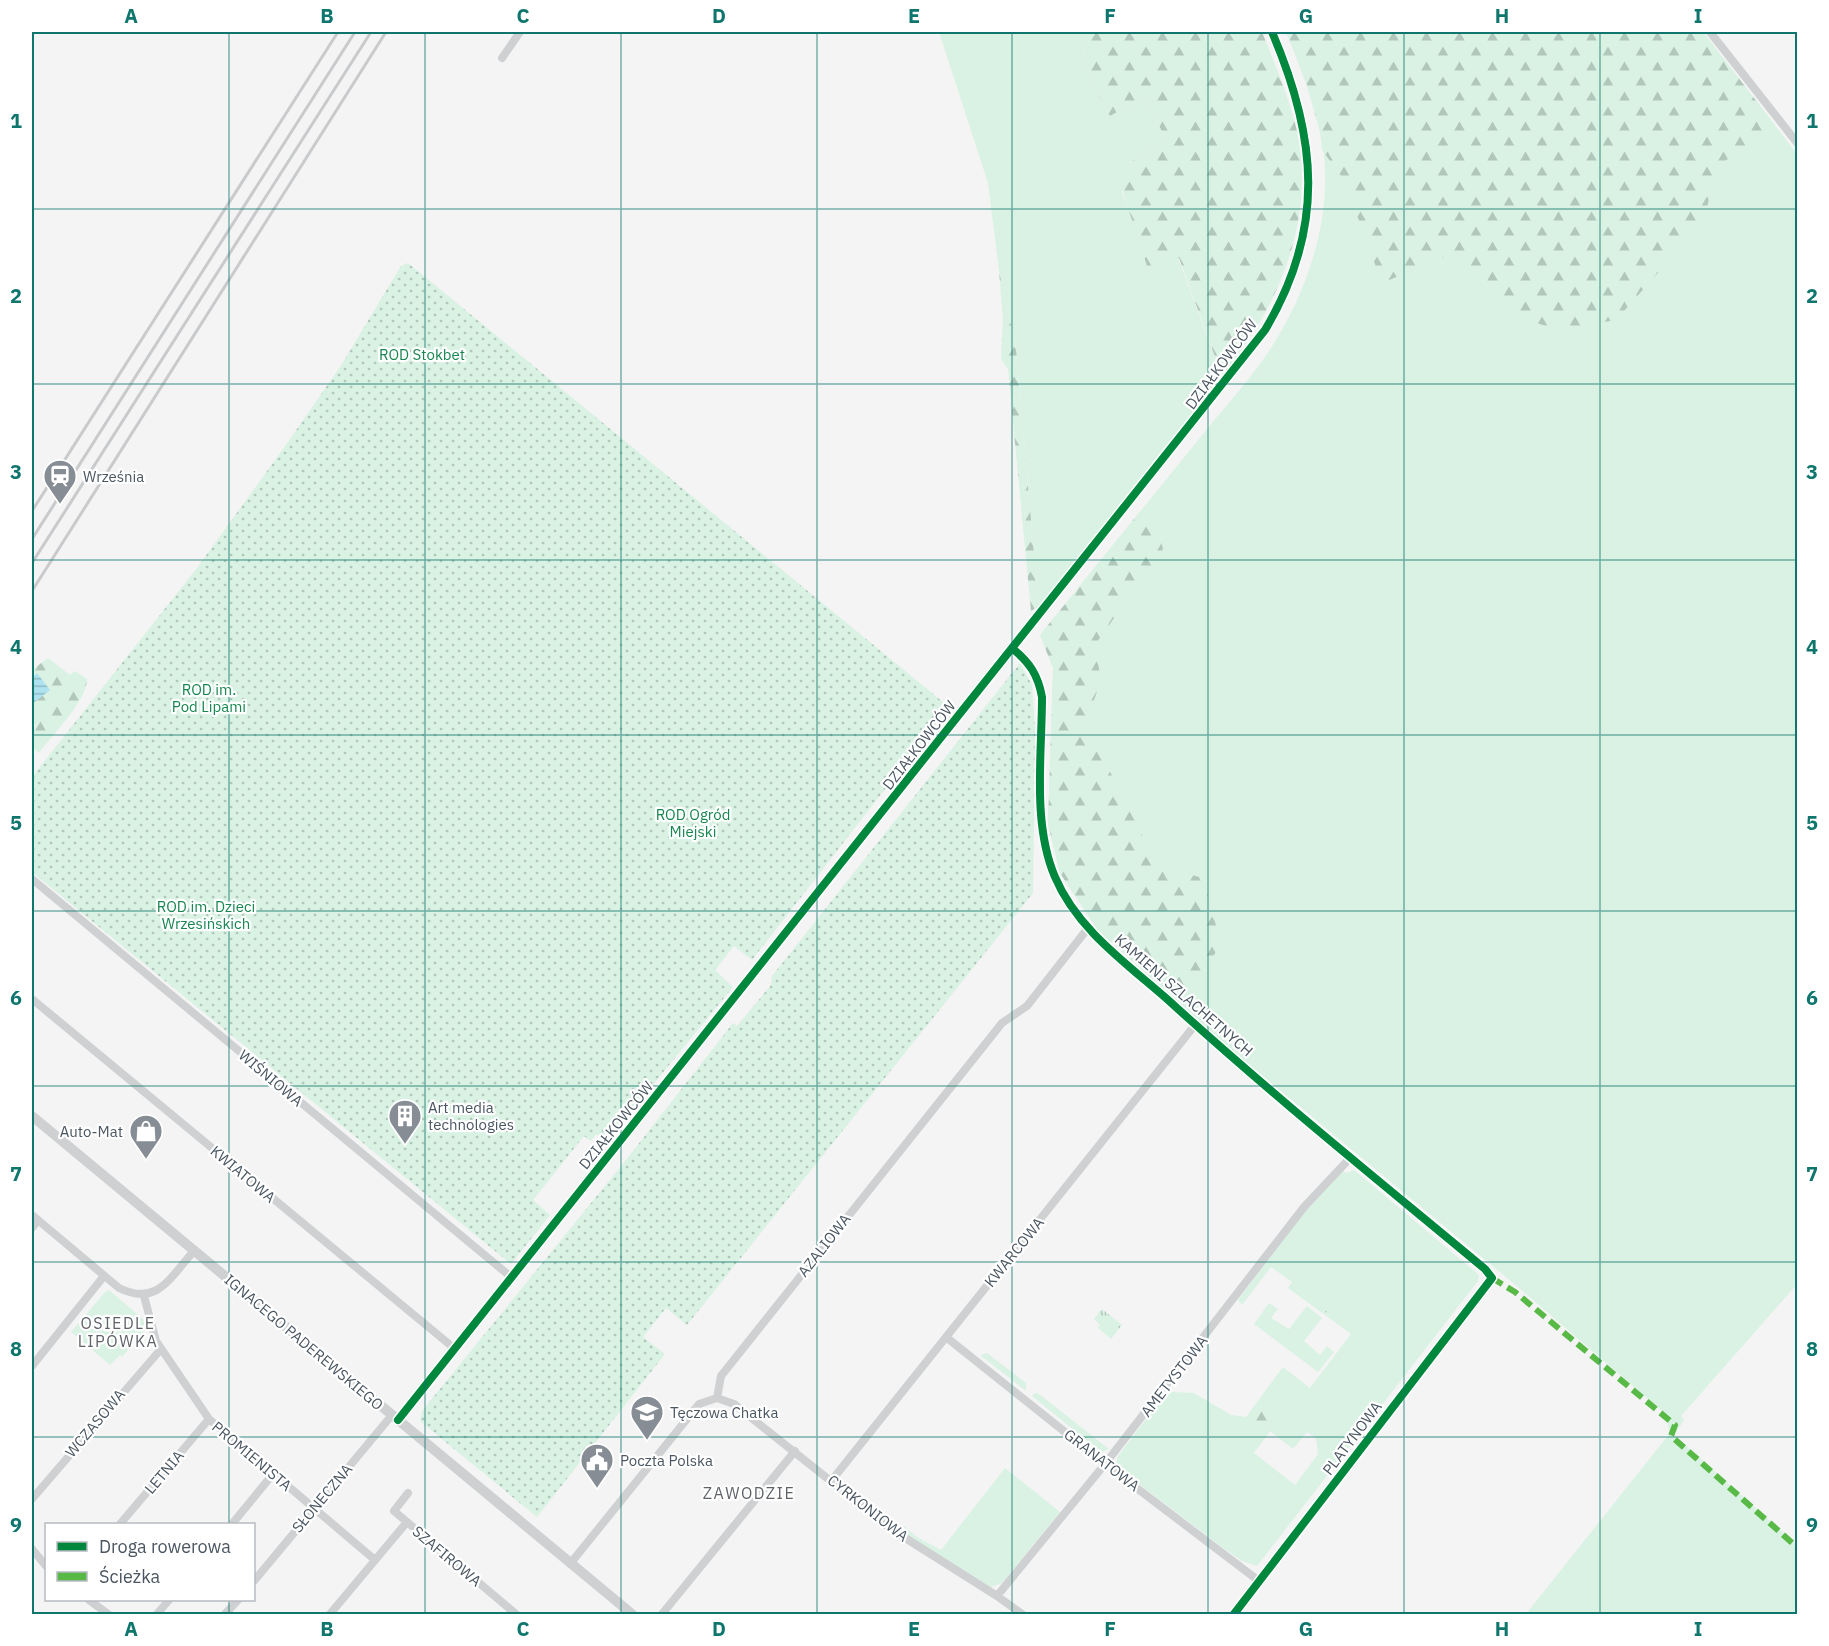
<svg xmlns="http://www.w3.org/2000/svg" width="1829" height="1646" viewBox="0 0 1829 1646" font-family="'IBM Plex Sans',sans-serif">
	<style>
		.grass { fill: #d9f2e3; fill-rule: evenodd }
		.forest { fill: url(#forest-firs) }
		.park { fill: url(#park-tufts) }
		.garden { fill: url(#garden-dots) }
		.water { fill: url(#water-rules) }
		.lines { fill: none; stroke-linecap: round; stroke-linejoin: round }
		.minor { stroke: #ced0d2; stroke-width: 8 }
		.tertiary { stroke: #ced0d2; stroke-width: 10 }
		.rail { stroke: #c9cacc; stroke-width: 3 }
		.quiet { stroke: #58b947; stroke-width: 6; stroke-dasharray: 12 6; stroke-linecap: butt }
		.cycleway-casing { stroke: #fff; stroke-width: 11 }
		.cycleway { stroke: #00873e; stroke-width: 8 }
		.grid { fill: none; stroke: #0f766e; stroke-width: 1.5; stroke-opacity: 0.55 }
		.labels { text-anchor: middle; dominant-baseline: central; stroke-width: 4.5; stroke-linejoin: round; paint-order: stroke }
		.park-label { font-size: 15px; fill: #17864f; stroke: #fff }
		.street-label { font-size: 15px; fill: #4a5661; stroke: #fff }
		.poi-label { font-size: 15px; fill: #4a5661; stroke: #fff; text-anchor: start }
		.neighbourhood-label { font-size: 16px; letter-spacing: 1.5px; fill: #5f6368; stroke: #fff }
		.neatline { fill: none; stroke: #0f766e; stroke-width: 2 }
		.grid-label { font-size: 20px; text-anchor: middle; font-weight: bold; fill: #0f766e }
	</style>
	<defs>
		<pattern id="forest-firs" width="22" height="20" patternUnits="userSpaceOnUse" patternTransform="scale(1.5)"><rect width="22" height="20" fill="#d9f2e3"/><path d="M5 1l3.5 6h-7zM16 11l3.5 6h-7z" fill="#b2c7bb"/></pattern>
		<pattern id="park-tufts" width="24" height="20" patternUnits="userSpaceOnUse" patternTransform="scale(1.5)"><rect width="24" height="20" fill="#d9f2e3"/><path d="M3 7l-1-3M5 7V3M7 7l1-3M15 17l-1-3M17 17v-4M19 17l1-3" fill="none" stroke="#b2c7bb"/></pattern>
		<pattern id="garden-dots" width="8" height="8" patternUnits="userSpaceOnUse" patternTransform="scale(1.5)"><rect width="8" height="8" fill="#d9f2e3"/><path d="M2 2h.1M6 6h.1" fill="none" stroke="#b2c7bb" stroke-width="1.8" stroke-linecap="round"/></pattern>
		<pattern id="water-rules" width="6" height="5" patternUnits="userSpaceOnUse" patternTransform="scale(1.5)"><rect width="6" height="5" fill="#aee2f0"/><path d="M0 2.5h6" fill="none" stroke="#90bac6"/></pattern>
	</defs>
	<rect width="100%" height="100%" fill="#f4f4f4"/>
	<path class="grass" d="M939,32H1084C1082,62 1095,90 1110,116L1144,97L1167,141L1127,164L1122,193L1127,205L1178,258L1222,376L1041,605L1038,600L1016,348L999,271L988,183Z
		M1286,32H1703L1797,154L1798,1283L1681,1416L1684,1420L1674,1435L1797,1545V1614H1526L1670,1433L1667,1422L1669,1417L1512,1282L1219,1040L1097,929L1060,873L1048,824L1053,668L1040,635C1092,571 1143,508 1195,444C1219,413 1247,384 1269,351C1310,289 1337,206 1320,131C1312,97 1299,64 1286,32Z
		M1343,1170L1346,1173L1354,1170L1479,1275L1478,1281L1257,1566L1242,1561L1226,1550L1119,1469L1116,1463L1118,1456L1159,1402L1172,1392L1194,1393L1231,1415L1246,1417L1283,1367L1310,1388L1351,1334L1288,1288L1292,1282L1271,1267L1242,1305L1238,1300L1304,1211ZM1270,1431L1293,1449L1307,1432L1316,1438L1318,1454L1295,1485L1254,1453Z
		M109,1290L143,1319L146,1329L122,1357L120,1355L110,1365L71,1332L105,1292Z
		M1269,1303L1278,1309L1271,1318L1289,1329L1307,1306L1322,1318L1304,1341L1320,1355L1327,1346L1334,1352L1318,1372L1254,1324Z
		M987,1353L1026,1383V1391L980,1355Z
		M1035,1393L1039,1394L1109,1449L1101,1452L1032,1396Z
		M1005,1468L1060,1512L1002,1583L991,1587L911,1539L901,1530L904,1526L917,1537L941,1550Z"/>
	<path class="forest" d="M1084,32H1262C1275,64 1289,97 1297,131C1316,221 1278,308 1222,376L1179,258L1148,269L1119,180L1127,164L1167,141L1144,97L1110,116C1095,90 1082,62 1084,32Z
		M1286,32H1703L1775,125L1714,169L1705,220L1616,320L1557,330L1508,313L1444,257L1382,283L1344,180L1322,150L1320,132L1304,75Z
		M999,271L1016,348L1038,600L1041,605L1031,611L1008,369L1001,359L1003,319Z
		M1142,509L1157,527L1163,549L1092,649C1107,675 1097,696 1084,720L1158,867L1204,878L1221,945L1187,993L1174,999L1097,929L1060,873L1048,824L1053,668L1040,635Z
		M48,658L70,675L75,671L87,679C87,701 52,735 39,753L32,747V731L36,725L32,722V704L49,690L37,673L32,678V670Z
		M1270,1403L1280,1411L1254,1451L1245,1450L1252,1430L1250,1417L1259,1406Z"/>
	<path class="park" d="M1318,1288L1336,1301L1327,1313L1309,1300Z
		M1102,1309L1122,1325L1111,1339L1098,1328L1100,1325L1094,1319Z"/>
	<path class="garden" d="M408,263L949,707L752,960L734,946L715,970L733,987L606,1142L596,1134L591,1141L584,1136L533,1200L550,1215L511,1264L32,872V777L197,568L283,449L340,367L401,266Z
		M1020,663L1032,685L1035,730L1033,893L687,1325L666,1308L643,1337L665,1354L537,1517L420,1421L422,1411L626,1160L733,1023L737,1026L771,985L772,976Z"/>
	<path class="water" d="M37,673L50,690L32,704V678Z"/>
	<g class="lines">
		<path class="minor" d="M1710,32L1798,144
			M502,58L520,32
			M1013,649C1030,663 1038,675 1042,697C1042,755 1032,823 1055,877C1077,929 1126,963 1167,999C1270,1093 1378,1180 1485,1269L1492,1278L1234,1614
			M32,879L511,1277
			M32,999L455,1349
			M32,1215L119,1288C158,1307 170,1277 194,1251
			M32,1228L38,1220
			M144,1296L156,1341L209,1419L375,1560
			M946,1337L1105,1464L1259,1581
			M32,1366L104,1276
			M717,1398L721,1376L1002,1023L1027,1006L1088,928
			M832,1480L1195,1025
			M408,1493L394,1511L516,1614
			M32,1499L161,1349
			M120,1524L209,1419
			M232,1524L273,1474
			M32,1549L46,1566
			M570,1564L699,1404L717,1398L734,1404L891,1529L997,1596L1022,1614
			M254,1581L392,1415
			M997,1596L1105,1464L1304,1207L1351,1157
			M89,1600L108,1614
			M157,1614L169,1600
			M225,1614L238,1600
			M330,1614L407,1522
			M662,1614L795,1451"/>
		<path class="tertiary" d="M32,1116L632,1614
			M398,1420L1265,330C1326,228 1317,137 1272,32"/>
		<path class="rail" d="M32,511L338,32
			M32,539L355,32
			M32,563L371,32
			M32,591L386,32"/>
		<path class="quiet" d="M1492,1278L1515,1292L1675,1425L1671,1436L1798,1548"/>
		<g class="cycleway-casing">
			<path id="cycleway" d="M1013,649C1030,663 1038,675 1042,697C1042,755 1032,823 1055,877C1077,929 1126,963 1167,999C1270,1093 1378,1180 1485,1269L1492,1278L1234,1614
				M398,1420L1265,330C1326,228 1317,137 1272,32"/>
		</g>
		<use href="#cycleway" class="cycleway"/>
	</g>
	<path class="grid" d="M229,32V1524M425,32V1614M621,32V1614M817,32V1614M1012,32V1614M1208,32V1614M1404,32V1614M1600,32V1614M32,209H1798M32,384H1798M32,560H1798M32,735H1798M32,911H1798M32,1086H1798M32,1262H1798M32,1437H1798M229,1600V1614"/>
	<defs>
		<g id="station-pin" transform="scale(1.725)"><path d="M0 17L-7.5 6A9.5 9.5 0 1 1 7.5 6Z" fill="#868d94" stroke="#fff"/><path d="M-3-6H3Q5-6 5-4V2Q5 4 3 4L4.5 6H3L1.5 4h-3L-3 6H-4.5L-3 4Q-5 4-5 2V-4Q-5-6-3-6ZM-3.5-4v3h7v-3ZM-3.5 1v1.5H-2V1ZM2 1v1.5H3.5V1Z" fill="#fff"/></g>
		<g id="building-pin" transform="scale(1.725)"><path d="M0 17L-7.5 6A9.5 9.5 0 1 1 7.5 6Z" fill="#868d94" stroke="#fff"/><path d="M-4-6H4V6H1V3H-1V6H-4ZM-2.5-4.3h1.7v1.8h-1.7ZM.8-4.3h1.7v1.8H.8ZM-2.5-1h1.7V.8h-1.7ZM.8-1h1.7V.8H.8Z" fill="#fff"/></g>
		<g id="shop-pin" transform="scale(1.725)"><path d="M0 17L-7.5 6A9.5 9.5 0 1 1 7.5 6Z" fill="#868d94" stroke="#fff"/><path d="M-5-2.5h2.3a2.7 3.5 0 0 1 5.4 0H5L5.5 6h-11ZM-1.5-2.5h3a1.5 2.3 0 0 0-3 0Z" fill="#fff"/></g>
		<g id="school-pin" transform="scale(1.725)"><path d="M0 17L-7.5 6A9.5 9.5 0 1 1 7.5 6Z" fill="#868d94" stroke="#fff"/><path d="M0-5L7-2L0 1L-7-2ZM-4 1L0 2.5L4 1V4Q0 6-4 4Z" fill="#fff"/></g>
		<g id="civic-pin" transform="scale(1.725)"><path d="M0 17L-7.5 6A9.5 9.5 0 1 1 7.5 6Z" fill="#868d94" stroke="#fff"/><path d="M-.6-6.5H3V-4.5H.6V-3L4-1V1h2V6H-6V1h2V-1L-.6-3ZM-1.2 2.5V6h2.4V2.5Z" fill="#fff"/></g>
	</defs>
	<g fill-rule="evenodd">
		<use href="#station-pin" x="60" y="476"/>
		<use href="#building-pin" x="405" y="1116"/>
		<use href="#shop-pin" x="146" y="1131"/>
		<use href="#school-pin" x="647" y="1412"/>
		<use href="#civic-pin" x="597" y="1460"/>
	</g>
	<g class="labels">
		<g class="park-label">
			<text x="422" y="354">ROD Stokbet</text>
			<text x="209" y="689">ROD im.<tspan x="209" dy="17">Pod Lipami</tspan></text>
			<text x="693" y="814">ROD Ogród<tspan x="693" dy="17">Miejski</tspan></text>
			<text x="206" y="906">ROD im. Dzieci<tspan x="206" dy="17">Wrzesińskich</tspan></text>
		</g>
		<g class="street-label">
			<text transform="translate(1221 364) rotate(-53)">DZIAŁKOWCÓW</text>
			<text transform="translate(919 745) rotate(-52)">DZIAŁKOWCÓW</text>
			<text transform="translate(1184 995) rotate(41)">KAMIENI SZLACHETNYCH</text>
			<text transform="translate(271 1078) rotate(40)">WIŚNIOWA</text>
			<text transform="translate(616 1125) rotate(-51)">DZIAŁKOWCÓW</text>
			<text transform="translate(243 1174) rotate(40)">KWIATOWA</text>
			<text transform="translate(824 1245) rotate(-52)">AZALIOWA</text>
			<text transform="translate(1014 1252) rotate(-51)">KWARCOWA</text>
			<text transform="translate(304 1342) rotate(40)">IGNACEGO PADEREWSKIEGO</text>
			<text transform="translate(1174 1376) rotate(-52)">AMETYSTOWA</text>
			<text transform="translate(95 1423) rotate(-50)">WCZASOWA</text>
			<text transform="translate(1352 1438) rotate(-53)">PLATYNOWA</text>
			<text transform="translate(252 1456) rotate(40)">PROMIENISTA</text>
			<text transform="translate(1102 1460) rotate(38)">GRANATOWA</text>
			<text transform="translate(164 1472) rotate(-50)">LETNIA</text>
			<text transform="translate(322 1498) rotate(-50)">SŁONECZNA</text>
			<text transform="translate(868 1508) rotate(38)">CYRKONIOWA</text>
			<text transform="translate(447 1556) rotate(40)">SZAFIROWA</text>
		</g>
		<g class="poi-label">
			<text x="83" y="476">Września</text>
			<text x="428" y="1107">Art media<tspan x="428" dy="17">technologies</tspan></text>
			<text x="123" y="1131" text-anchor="end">Auto-Mat</text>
			<text x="670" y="1412">Tęczowa Chatka</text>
			<text x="620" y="1460">Poczta Polska</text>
		</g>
		<g class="neighbourhood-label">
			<text x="118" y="1323">OSIEDLE<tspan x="118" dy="18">LIPÓWKA</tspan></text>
			<text x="749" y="1493">ZAWODZIE</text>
		</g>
	</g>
	<rect width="1829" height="1646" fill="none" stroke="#ffffff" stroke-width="66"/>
	<rect x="45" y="1523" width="210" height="78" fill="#ffffff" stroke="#b7bbc0" stroke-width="1.5"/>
	<rect x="57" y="1542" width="30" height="9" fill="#00873e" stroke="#b7bbc0" stroke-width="1.5"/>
	<text x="99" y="1553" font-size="18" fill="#4a5661">Droga rowerowa</text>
	<rect x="57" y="1572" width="30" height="9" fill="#58b947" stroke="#b7bbc0" stroke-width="1.5"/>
	<text x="99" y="1583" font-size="18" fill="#4a5661">Ścieżka</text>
	<rect x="33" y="33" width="1763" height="1580" class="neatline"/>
	<g class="grid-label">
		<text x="131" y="23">A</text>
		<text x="327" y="23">B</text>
		<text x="523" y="23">C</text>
		<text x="719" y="23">D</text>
		<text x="914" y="23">E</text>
		<text x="1110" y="23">F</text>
		<text x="1306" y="23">G</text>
		<text x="1502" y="23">H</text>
		<text x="1698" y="23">I</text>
		<text x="16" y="128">1</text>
		<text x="1812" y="128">1</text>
		<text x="16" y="303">2</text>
		<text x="1812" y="303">2</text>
		<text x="16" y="479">3</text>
		<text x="1812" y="479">3</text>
		<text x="16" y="654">4</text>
		<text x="1812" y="654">4</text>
		<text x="16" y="830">5</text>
		<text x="1812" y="830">5</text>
		<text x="16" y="1005">6</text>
		<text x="1812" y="1005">6</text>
		<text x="16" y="1181">7</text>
		<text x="1812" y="1181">7</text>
		<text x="16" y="1356">8</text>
		<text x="1812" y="1356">8</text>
		<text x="16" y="1532">9</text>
		<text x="1812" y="1532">9</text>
		<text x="131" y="1636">A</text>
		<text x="327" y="1636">B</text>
		<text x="523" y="1636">C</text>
		<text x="719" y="1636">D</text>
		<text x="914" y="1636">E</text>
		<text x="1110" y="1636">F</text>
		<text x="1306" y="1636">G</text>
		<text x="1502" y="1636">H</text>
		<text x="1698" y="1636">I</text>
	</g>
</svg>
